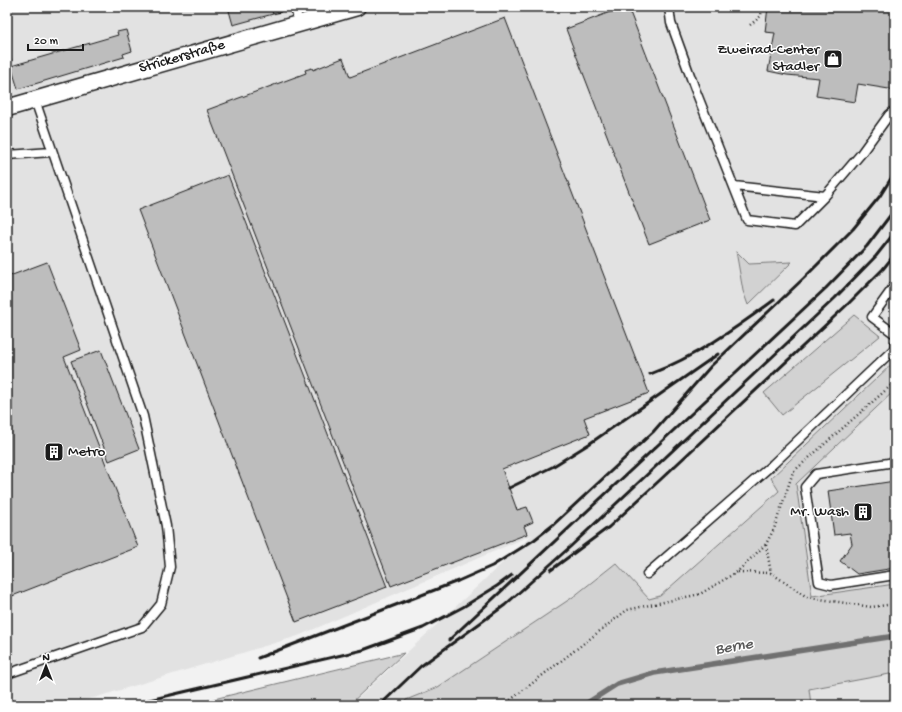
<svg xmlns="http://www.w3.org/2000/svg" width="902" height="712" viewBox="0 0 902 712" font-family="'Gochi Hand',sans-serif">
	<style>
		.built { fill: #e2e2e2; fill-rule: evenodd }
		.green { fill: #d2d2d2; stroke: #777 }
		.lines { fill: none; stroke-linecap: round; stroke-linejoin: round }
		.stream { stroke: #707070; stroke-width: 5.5 }
		.building { fill: #bdbdbd; stroke: #1c1c1c }
		.service-casing { stroke: #1c1c1c; stroke-width: 11 }
		.minor-casing { stroke: #1c1c1c; stroke-width: 19 }
		.path { stroke: #1c1c1c; stroke-width: 2.5; stroke-dasharray: 1 3; stroke-linecap: butt }
		.service { stroke: #fff; stroke-width: 8 }
		.minor { stroke: #fff; stroke-width: 16 }
		.rail { stroke: #1c1c1c; stroke-width: 3 }
		.labels { text-anchor: middle; dominant-baseline: central; stroke-width: 3; stroke-linejoin: round; paint-order: stroke }
		.poi-label { font-size: 15px; fill: #1c1c1c; stroke: #fff; text-anchor: end }
		.street-label { font-size: 15px; fill: #1c1c1c; stroke: #fff }
		.water-label { font-size: 16px; font-style: italic; fill: #5b5b5b; stroke: #fff }
	</style>
	<rect width="100%" height="100%" fill="#f2f2f2"/>
	<filter id="ink" filterUnits="userSpaceOnUse"><feTurbulence type="fractalNoise" baseFrequency=".025" numOctaves="2"/><feDisplacementMap in="SourceGraphic" scale="8" xChannelSelector="R" yChannelSelector="G"/><feConvolveMatrix kernelMatrix="1 2 1 2 8 2 1 2 1" color-interpolation-filters="sRGB"/></filter>
	<g filter="url(#ink)">
		<path class="built" d="M7,7H895V361L771,478L779,491L660,596L649,599L616,563L573,597L438,687L407,700L403,705H351L532,535L298,636L97,697L64,705H7ZM736,252L749,264L791,262L743,291Z
			M895,390V584L812,596L796,484Z
			M895,673V705H811L809,689Z"/>
		<path class="green" d="M736,251L749,264L792,262L748,305L743,291Z
			M854,315L880,336L782,415L764,393Z
			M895,361V390L796,484L812,596L895,584V673L809,689L811,705H403L406,700L438,687L573,597L616,563L649,599L660,596L779,491L771,478Z
			M404,653L349,705H189Z"/>
		<g class="lines">
			<path class="stream" d="M584,705L617,684L654,673L895,636"/>
		</g>
		<path class="building" d="M228,7H271L273,14L233,25Z
			M271,7H279L281,12L273,14Z
			M623,7H628L710,220L649,244L566,29Z
			M768,7H895V90L858,84L855,102L816,96L819,78L787,75L768,71L775,33L765,32Z
			M505,18L649,393L584,418L590,434L502,469L517,510L527,507L533,522L524,526L527,534L391,586L207,110L306,73L305,70L312,68L313,70L343,58L350,77Z
			M126,30L132,51L123,54L124,57L18,89L11,66L118,35L117,32Z
			M7,46L12,62L7,63Z
			M228,175L387,587L296,622L138,210Z
			M47,262L81,350L64,357L138,547L7,598V277Z
			M101,350L139,449L109,461L71,361Z
			M895,481V568L857,574L840,561L852,544L850,533L834,535L828,491Z"/>
		<g class="lines">
			<g class="service-casing">
				<path id="service" d="M295,7L299,24
					M669,7L671,23L695,89L747,220L795,226L825,196
					M7,155L52,152
					M734,186L825,196L860,155L889,115L895,110
					M895,285L872,317L895,334
					M895,462L816,474L805,487L819,582L831,585L895,575
					M647,574L773,464L894,349L895,344
					M7,674L142,627L161,604L170,567L166,526L143,416L35,100"/>
			</g>
			<g class="minor-casing">
				<path id="minor" d="M7,108L357,7"/>
			</g>
			<path class="path" d="M750,25L761,16L762,7
				M766,545L771,573
				M738,572L771,573L807,597L871,607L895,604
				M504,705L627,610L700,594L737,572L766,544L774,529L793,472L895,382"/>
			<use href="#service" class="service"/>
			<use href="#minor" class="minor"/>
			<path class="rail" d="M650,374C695,357 735,329 774,300
				M509,488L552,467L589,444L718,354
				M551,570L609,527L660,480L849,303L883,269L895,254
				M449,640L826,288L867,246L895,209
				M258,658L458,581L492,566L534,540L553,525L653,432L711,366L804,278L853,229L880,196L895,172
				M128,705L363,650L423,628L463,607L497,586L512,575
				M380,705L421,666L505,605L570,547L835,298L876,256L895,232"/>
		</g>
	</g>
	<defs>
		<g id="shop-square" transform="scale(1)"><rect x="-9" y="-9" width="18" height="18" rx="4" fill="#1c1c1c" stroke="#fff"/><path d="M-5-2.5h2.3a2.7 3.5 0 0 1 5.4 0H5L5.5 6h-11ZM-1.5-2.5h3a1.5 2.3 0 0 0-3 0Z" fill="#fff"/></g>
		<g id="building-square" transform="scale(1)"><rect x="-9" y="-9" width="18" height="18" rx="4" fill="#1c1c1c" stroke="#fff"/><path d="M-4-6H4V6H1V3H-1V6H-4ZM-2.5-4.3h1.7v1.8h-1.7ZM.8-4.3h1.7v1.8H.8ZM-2.5-1h1.7V.8h-1.7ZM.8-1h1.7V.8H.8Z" fill="#fff"/></g>
	</defs>
	<g fill-rule="evenodd">
		<use href="#shop-square" x="833" y="59"/>
		<use href="#building-square" x="54" y="452"/>
		<use href="#building-square" x="863" y="512"/>
	</g>
	<g class="labels">
		<g class="poi-label">
			<text x="819" y="50">Zweirad-Center<tspan x="819" dy="17">Stadler</tspan></text>
			<text x="68" y="452" text-anchor="start">Metro</text>
			<text x="849" y="512">Mr. Wash</text>
		</g>
		<g class="street-label">
			<text transform="translate(182 57) rotate(-16)">Strickerstraße</text>
		</g>
		<g class="water-label">
			<text transform="translate(734 648) rotate(-9)">Berne</text>
		</g>
	</g>
	<rect width="902" height="712" fill="none" stroke="#fff" stroke-width="24"/>
	<rect x="12" y="12" width="878" height="688" fill="none" stroke="#1c1c1c" stroke-width="1.5" filter="url(#ink)"/>
	<g transform="translate(46 666)" stroke="#ffffff" stroke-width="3" paint-order="stroke">
	<path d="M0-3L7 15L0 10L-7 15Z" fill="#1c1c1c"/>
	<text y="-6" font-size="11" font-weight="bold" text-anchor="middle" fill="#1c1c1c">N</text>
	</g>
	<path d="M28 44v6h55v-6" fill="none" stroke="#1c1c1c" stroke-width="2"/>
	<text x="34" y="44" font-size="12" fill="#1c1c1c" stroke="#ffffff" stroke-width="3" paint-order="stroke">20 m</text>
</svg>
